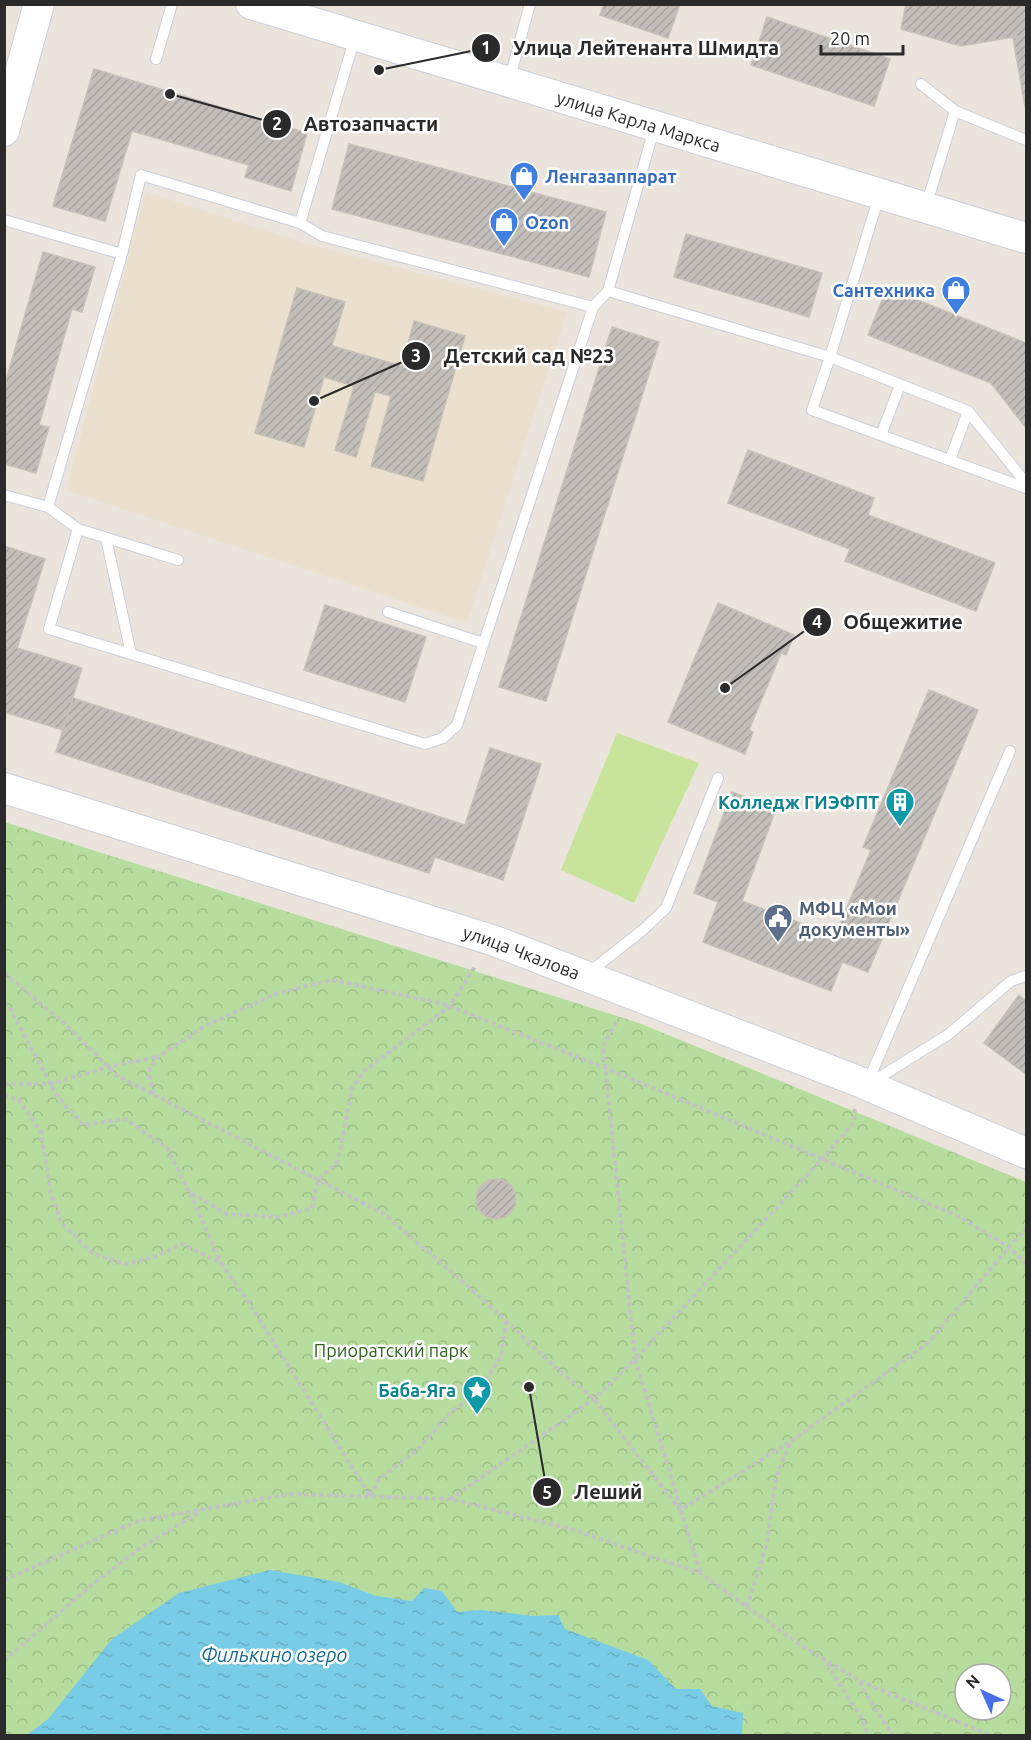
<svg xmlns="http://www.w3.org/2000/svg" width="1031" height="1740" viewBox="0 0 1031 1740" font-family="Ubuntu,sans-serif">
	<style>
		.education { fill: #ebe0ce }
		.park { fill: url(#park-crowns); fill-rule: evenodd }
		.pitch { fill: #c7e49a }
		.water { fill: url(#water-ripples) }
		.building { fill: url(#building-hatch); stroke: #c6c0b7; stroke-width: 1.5 }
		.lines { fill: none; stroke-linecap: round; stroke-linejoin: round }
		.lane-casing { stroke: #cbcfda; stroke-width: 12 }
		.secondary-casing { stroke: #cbcfda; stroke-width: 32 }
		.path { stroke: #c3c3c3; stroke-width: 4; stroke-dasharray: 4.5 3; stroke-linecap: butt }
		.lane { stroke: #fff; stroke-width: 10 }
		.secondary { stroke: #fff; stroke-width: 30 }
		.labels { text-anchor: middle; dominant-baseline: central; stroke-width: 5; stroke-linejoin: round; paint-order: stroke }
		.street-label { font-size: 18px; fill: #2a2a2a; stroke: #fff }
		.shop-label { font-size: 18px; font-weight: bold; fill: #366cbe; stroke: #fff; text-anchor: start }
		.culture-label { font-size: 18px; font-weight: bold; fill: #0d838f; stroke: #fff; text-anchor: end }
		.service-label { font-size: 18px; font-weight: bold; fill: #4e5e75; stroke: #fff; text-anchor: start }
		.park-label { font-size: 18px; fill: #306120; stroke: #fff }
		.water-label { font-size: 20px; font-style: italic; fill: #186b90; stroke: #fff }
		.leader { fill: none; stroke: #2a2a2a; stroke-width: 2 }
		.callout-dot { fill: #2a2a2a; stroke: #fff; stroke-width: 2 }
		.mark-label { font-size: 18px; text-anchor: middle; font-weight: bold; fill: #fff }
		.callout-label { font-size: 20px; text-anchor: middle; font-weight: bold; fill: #2a2a2a; stroke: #fff; stroke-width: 5; stroke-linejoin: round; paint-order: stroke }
	</style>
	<defs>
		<pattern id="park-crowns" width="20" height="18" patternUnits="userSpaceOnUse" patternTransform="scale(1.5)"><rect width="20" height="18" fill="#b6dd9d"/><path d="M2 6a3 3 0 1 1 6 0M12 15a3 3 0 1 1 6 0" fill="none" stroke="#9dbe87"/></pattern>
		<pattern id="water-ripples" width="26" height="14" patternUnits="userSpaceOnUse" patternTransform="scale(1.5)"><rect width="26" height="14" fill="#78cce5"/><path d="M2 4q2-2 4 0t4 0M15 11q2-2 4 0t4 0" fill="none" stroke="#68afc5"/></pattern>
		<pattern id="building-hatch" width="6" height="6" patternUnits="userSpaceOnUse" patternTransform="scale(1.5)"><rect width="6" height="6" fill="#c3beb9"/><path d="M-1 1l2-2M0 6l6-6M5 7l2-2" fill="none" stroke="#a8a39f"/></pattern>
	</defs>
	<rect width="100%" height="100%" fill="#ebe4dd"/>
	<path class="education" d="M146,192L301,242L567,312L467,623L66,490Z"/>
	<path class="park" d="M4,822L639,1023L1026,1182V1735H5ZM965,1674H1001V1710H965Z"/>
	<path class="pitch" d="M617,733L699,763L634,903L561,870Z"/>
	<path class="water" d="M270,1570L339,1582L376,1596L412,1601L424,1588L442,1591L457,1612L480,1610L534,1616L558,1615L565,1629L648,1660L676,1689H700L712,1706L743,1713L742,1735H27L48,1719L112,1639L179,1593Z"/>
	<path class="building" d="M604,4H680L668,38L600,15Z
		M906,4H1026V35L961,46L901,29Z
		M767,17L890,59L874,106L751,65Z
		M1026,35V107H1025L1013,38Z
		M94,69L307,133L291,191L245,177L249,165L132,131L105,221L53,206Z
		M349,144L606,212L589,277L332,209Z
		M686,234L822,273L809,317L674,277Z
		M43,252L95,267L82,312L72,309L39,425L49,427L36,473L4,464V387Z
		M297,288L345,302L332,346L402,366L414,321L465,336L423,481L371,466L391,396L375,392L356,457L335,450L354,386L324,377L304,447L255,433Z
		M887,288L1026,343V428L991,383L868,335Z
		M612,327L659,342L546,701L499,687Z
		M748,450L874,498L868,515L995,563L976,611L845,561L850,549L728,503Z
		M4,546L45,559L17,648L82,668L63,730L4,712Z
		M718,603L794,635L786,655L781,653L749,730L753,732L745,754L668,722Z
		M325,605L426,637L405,702L304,670Z
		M929,690L978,710L868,972L842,962L831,991L703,942L718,902L694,893L732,792L776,809L742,901L835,936L871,850L863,847Z
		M73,698L465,825L490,748L541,764L503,880L435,857L429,873L56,752Z
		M1019,995L1026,1001V1074L984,1043Z
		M476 1199a20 20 0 1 1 40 0a20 20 0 1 1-40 0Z"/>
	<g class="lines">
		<g class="lane-casing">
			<path id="lane" d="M156,59L172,4
				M509,81L530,4
				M921,84L955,111L1026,140
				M879,196L830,357L812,410L1026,488
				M926,206L955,111
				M4,220L122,254L48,507L4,495
				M300,223L355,37
				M122,254L141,175L300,223L322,236L593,307
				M608,291L830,357L968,411L1026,483
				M881,435L900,385
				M950,460L968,411
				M48,507L78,529L178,560
				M78,529L49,629L425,744L443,738L457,725L593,307L608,291L654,129
				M106,538L131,654
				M388,612L483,643
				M588,973L643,930L666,908L718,778
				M872,1082L949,1034L1011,981L1026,976
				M867,1084L1010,751"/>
		</g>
		<g class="secondary-casing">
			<g id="secondary">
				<path id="s1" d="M251,4L1026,238"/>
				<path d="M4,131L39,4"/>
				<path id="s2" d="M4,788L492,940L855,1080L1026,1153"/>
			</g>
		</g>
		<path class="path" d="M4,973L65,1024L116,1075L384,1214L477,1294L556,1368L594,1399L680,1510L791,1441L928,1343L1009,1247L1026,1229
			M4,1002L11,1010L55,1093L83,1125L125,1119L167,1148L189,1192L227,1214L279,1217L312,1208L318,1180L337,1162L342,1141L352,1088L364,1071L450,1006L476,965
			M4,1084H50L108,1067L157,1057
			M154,1094L150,1080V1068L158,1057L207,1025L278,993L332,980L444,1004L605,1068L956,1215L1009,1247L1026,1264
			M4,1095L19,1100L41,1132L51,1195L61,1222L92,1253L125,1264L154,1257L182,1244L221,1263L249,1303L370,1496
			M190,1193L221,1263
			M371,1496L378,1480L418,1449L451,1412L478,1392L501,1356L506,1322
			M450,1499L594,1399L635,1359L603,1046L617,1021
			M700,1572L635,1359L822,1159L854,1122L855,1109
			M4,1580L138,1521L289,1494L450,1499L571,1529L700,1573L802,1646L860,1681L992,1736
			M747,1607L767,1543L776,1477L791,1441
			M4,1661L88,1588L139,1549L201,1511
			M827,1664L863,1721L868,1736
			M860,1682L865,1693L893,1736"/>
		<use href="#lane" class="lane"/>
		<use href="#secondary" class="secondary"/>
	</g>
	<defs>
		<g id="shop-pin" transform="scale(1.5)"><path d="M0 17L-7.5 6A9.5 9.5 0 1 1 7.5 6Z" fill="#3f7fe0" stroke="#fff"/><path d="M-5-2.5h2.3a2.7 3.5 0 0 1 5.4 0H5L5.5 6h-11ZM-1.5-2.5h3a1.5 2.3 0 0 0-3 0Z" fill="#fff"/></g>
		<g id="building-pin" transform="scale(1.5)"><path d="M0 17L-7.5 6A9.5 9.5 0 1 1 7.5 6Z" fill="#0f9aa8" stroke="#fff"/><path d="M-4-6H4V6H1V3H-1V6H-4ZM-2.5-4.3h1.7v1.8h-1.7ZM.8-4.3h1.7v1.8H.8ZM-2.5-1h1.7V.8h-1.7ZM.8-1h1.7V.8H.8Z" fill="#fff"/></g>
		<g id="civic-pin" transform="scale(1.5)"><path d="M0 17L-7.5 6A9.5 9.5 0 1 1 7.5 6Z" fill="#5c6f8a" stroke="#fff"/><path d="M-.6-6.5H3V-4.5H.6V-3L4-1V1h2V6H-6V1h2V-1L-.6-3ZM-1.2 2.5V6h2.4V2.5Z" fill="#fff"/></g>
		<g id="sight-pin" transform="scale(1.5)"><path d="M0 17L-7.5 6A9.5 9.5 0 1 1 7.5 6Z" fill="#0f9aa8" stroke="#fff"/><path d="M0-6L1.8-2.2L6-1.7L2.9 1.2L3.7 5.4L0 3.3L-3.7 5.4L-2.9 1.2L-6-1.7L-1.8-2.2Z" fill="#fff"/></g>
	</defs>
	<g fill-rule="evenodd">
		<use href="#shop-pin" x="524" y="176"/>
		<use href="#shop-pin" x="504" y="222"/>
		<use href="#shop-pin" x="956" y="290"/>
		<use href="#building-pin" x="900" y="802"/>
		<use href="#civic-pin" x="778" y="918"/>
		<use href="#sight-pin" x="477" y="1390"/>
	</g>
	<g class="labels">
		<g class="street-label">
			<text stroke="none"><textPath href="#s1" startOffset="405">улица Карла Маркса</textPath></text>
			<text stroke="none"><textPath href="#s2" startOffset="543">улица Чкалова</textPath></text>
		</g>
		<g class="shop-label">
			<text x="545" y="176">Ленгазаппарат</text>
			<text x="525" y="222">Ozon</text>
			<text x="935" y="290" text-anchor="end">Сантехника</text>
		</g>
		<g class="culture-label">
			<text x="879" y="802">Колледж ГИЭФПТ</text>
			<text x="456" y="1390">Баба-Яга</text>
		</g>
		<g class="service-label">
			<text x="799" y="908">МФЦ «Мои<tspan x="799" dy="21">документы»</tspan></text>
		</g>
		<g class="park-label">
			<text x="391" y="1350">Приоратский парк</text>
		</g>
		<g class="water-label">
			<text x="274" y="1654">Филькино озеро</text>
		</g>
	</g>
	<path class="leader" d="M379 70L486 48M170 94L277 124M314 401L416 356M725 688L817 622M529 1387L547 1492"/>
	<g class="callout-dot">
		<circle cx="379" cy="70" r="6"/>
		<circle cx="170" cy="94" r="6"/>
		<circle cx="314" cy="401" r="6"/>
		<circle cx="725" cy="688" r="6"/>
		<circle cx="529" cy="1387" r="6"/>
		<circle cx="486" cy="48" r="15"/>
		<circle cx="277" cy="124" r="15"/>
		<circle cx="416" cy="356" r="15"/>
		<circle cx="817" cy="622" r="15"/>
		<circle cx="547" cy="1492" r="15"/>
	</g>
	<g class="mark-label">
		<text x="486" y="54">1</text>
		<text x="277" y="130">2</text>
		<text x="416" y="362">3</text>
		<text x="817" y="628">4</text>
		<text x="547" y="1499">5</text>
	</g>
	<g class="callout-label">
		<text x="646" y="55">Улица Лейтенанта Шмидта</text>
		<text x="371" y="131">Автозапчасти</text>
		<text x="529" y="363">Детский сад №23</text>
		<text x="903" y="629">Общежитие</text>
		<text x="608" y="1499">Леший</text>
	</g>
	<rect width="1031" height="1740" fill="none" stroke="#2a2a2a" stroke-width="12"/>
	<g transform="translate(983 1692) rotate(315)"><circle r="28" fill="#ffffff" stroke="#aaaaaa" stroke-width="1.5"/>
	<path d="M0-4.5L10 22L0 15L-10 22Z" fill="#496eec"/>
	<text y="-9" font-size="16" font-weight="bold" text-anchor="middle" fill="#2a2a2a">N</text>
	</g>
	<path d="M821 45v9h82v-9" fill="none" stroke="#2a2a2a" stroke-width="3"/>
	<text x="830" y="45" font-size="18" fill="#2a2a2a" stroke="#ffffff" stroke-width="4.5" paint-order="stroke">20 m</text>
</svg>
